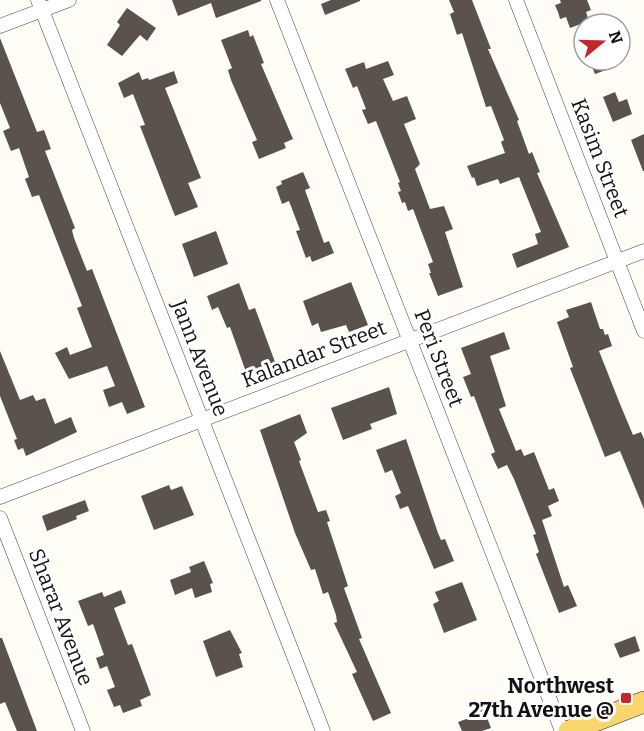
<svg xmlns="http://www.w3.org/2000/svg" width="644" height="731" viewBox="0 0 644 731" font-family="Bitter,serif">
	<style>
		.building { fill: #5a524d }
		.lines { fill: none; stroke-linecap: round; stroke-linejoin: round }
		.minor-casing { stroke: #444; stroke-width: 15 }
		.primary-casing { stroke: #222; stroke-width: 22 }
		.minor { stroke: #fff; stroke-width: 14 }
		.primary { stroke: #f9d66b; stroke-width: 21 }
		.poi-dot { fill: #c4262e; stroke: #fff; stroke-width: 2 }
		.labels { text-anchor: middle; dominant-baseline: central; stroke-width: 6; stroke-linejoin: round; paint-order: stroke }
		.street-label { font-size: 21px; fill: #111; stroke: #fff }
		.poi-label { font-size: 21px; font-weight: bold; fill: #111; stroke: #fff; text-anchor: end }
	</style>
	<rect width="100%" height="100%" fill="#fffdf5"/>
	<path class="building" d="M172,0H261V1L216,18L211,3L178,16Z
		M331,0H360V1L325,15L321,4Z
		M449,0H472L491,49H488L519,120L517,121L529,154L532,152L540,172L537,173L569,247L517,268L512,254L538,244L535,234L541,232L519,177L500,184L498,179L477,186L474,177L472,178L467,166L505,153L501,142L504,140L491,106L486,107L462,33L457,35L450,14L454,12Z
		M560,0H587L591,10L586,12L589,21L570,28L566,17L560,19L558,12L555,5L561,3Z
		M127,8L156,28L147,41L140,35L122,56L107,45L120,25L117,22Z
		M248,30L250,37L253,35L264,63L261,64L293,139L284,143L286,148L259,159L252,142L257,140L231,80L228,70L232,68L221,40Z
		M0,38L37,132L44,130L51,149L45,151L75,228L72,230L74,238L87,271L92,269L145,407L127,414L122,402L109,407L103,390L115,386L107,366L69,379L55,353L67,347L70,355L92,347L77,308L82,306L39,195L32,197L25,179L29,177L19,148L11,151L3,131L10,128L0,103Z
		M589,60H603L606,70L595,74Z
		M388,61L394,75L383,79L393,101L407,96L416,119L404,124L420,164L415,169L430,209L444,206L453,229L445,232L463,287L438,296L429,273H431L428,264L433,262L413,209L408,211L405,202L402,203L398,192L401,191L398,183L400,182L376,121L368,124L362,110L366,109L357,86L353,88L345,69L364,62L366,69Z
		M174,71L178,83L165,88L201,178L188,183L198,207L175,216L140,126L145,125L133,94L124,98L118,83L139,72L142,80L148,78L149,80Z
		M615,92L619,102L627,99L632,114L613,122L603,97Z
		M644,134V171H643L631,140Z
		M303,172L310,188L305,190L324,243L329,241L334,253L312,262L310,256L306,258L296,231L300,230L289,201L282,204L276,187L282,184L281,181Z
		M216,231L228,264L194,277L182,244Z
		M351,282L368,325L349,332L346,325L321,332L318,323L312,326L303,301Z
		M239,283L249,310L255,308L275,362L246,372L230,327L227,328L218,307L212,310L207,296Z
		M591,302L600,329H603L605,335L608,334L612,346L599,351L620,404L633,435L641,432L644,439V509L620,451L605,457L570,368L573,367L557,322L569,317L566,310Z
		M504,332L510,349L490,356L506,406L499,409L516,451L521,449L524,456L534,452L549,490L554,488L559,501L548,506L552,516L542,520L564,587L568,585L577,606L559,613L536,554L539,552L533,535L536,534L514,479L507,465L498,469L491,454L495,452L474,396L471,397L463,377L471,374L461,348Z
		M0,351L20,400L33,395L36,401L45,398L55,424L71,417L77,432L26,456L23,448L18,450L14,440L17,439L0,396Z
		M389,387L397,414L370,424L372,429L343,440L331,408Z
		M300,414L307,433L294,442L301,460L299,461L318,512L326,510L330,521L327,522L348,586L344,588L362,638L359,639L391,713L373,721L352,674L357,672L334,623L337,622L336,615L328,592L323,594L315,569L311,570L295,533L260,430Z
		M406,439L438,533L441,540L445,539L454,561L434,569L408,506L400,509L395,496L401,493L392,470L385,473L376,450Z
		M169,485L171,490L182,486L194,515L154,530L141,496Z
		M85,500L89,511L76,516L77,519L47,531L42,516Z
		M204,561L213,583L210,584L212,592L195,598L192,588L175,595L170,580L191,572L189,567Z
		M462,582L477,620L444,633L433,604L439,601L435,592Z
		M121,590L126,603L114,608L128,645L132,644L151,695L140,700L142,706L123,713L120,705L114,707L107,690L115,687L107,666L100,669L96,658L104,655L93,624L88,626L78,601L102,592L104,597Z
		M230,630L242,653L239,654L243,667L216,677L203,641Z
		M635,636L640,651L620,658L614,644Z
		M0,638H2L37,731H17L5,702L0,704Z
		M483,707L491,728L482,731H462L458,722L472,717L470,712Z"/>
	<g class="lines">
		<g class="minor-casing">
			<path id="minor" d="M38,0L323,731
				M277,0L562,731
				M516,0L644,331
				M0,26L69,0
				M0,497L644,251
				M0,518L83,731"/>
		</g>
		<g class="primary-casing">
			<path id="primary" d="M569,731L644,702"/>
		</g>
		<use href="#minor" class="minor"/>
		<use href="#primary" class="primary"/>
	</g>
	<rect class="poi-dot" x="620" y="692" width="12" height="12" rx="3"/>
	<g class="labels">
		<g class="street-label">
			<text transform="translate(600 158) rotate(69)">Kasim Street</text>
			<text transform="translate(314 354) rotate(-21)">Kalandar Street</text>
			<text transform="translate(200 358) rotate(69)">Jann Avenue</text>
			<text transform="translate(439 358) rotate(69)">Peri Street</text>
			<text transform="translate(61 617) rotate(69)">Sharar Avenue</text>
		</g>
		<g class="poi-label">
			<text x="614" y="686">Northwest<tspan x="614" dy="24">27th Avenue @</tspan></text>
		</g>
	</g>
	<g transform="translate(602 42) rotate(71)"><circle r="28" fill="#ffffff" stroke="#a0a0a0" stroke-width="1.5"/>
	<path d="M0-4.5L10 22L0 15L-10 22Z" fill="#c4262e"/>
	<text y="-9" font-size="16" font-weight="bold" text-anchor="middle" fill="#111111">N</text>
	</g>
</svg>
